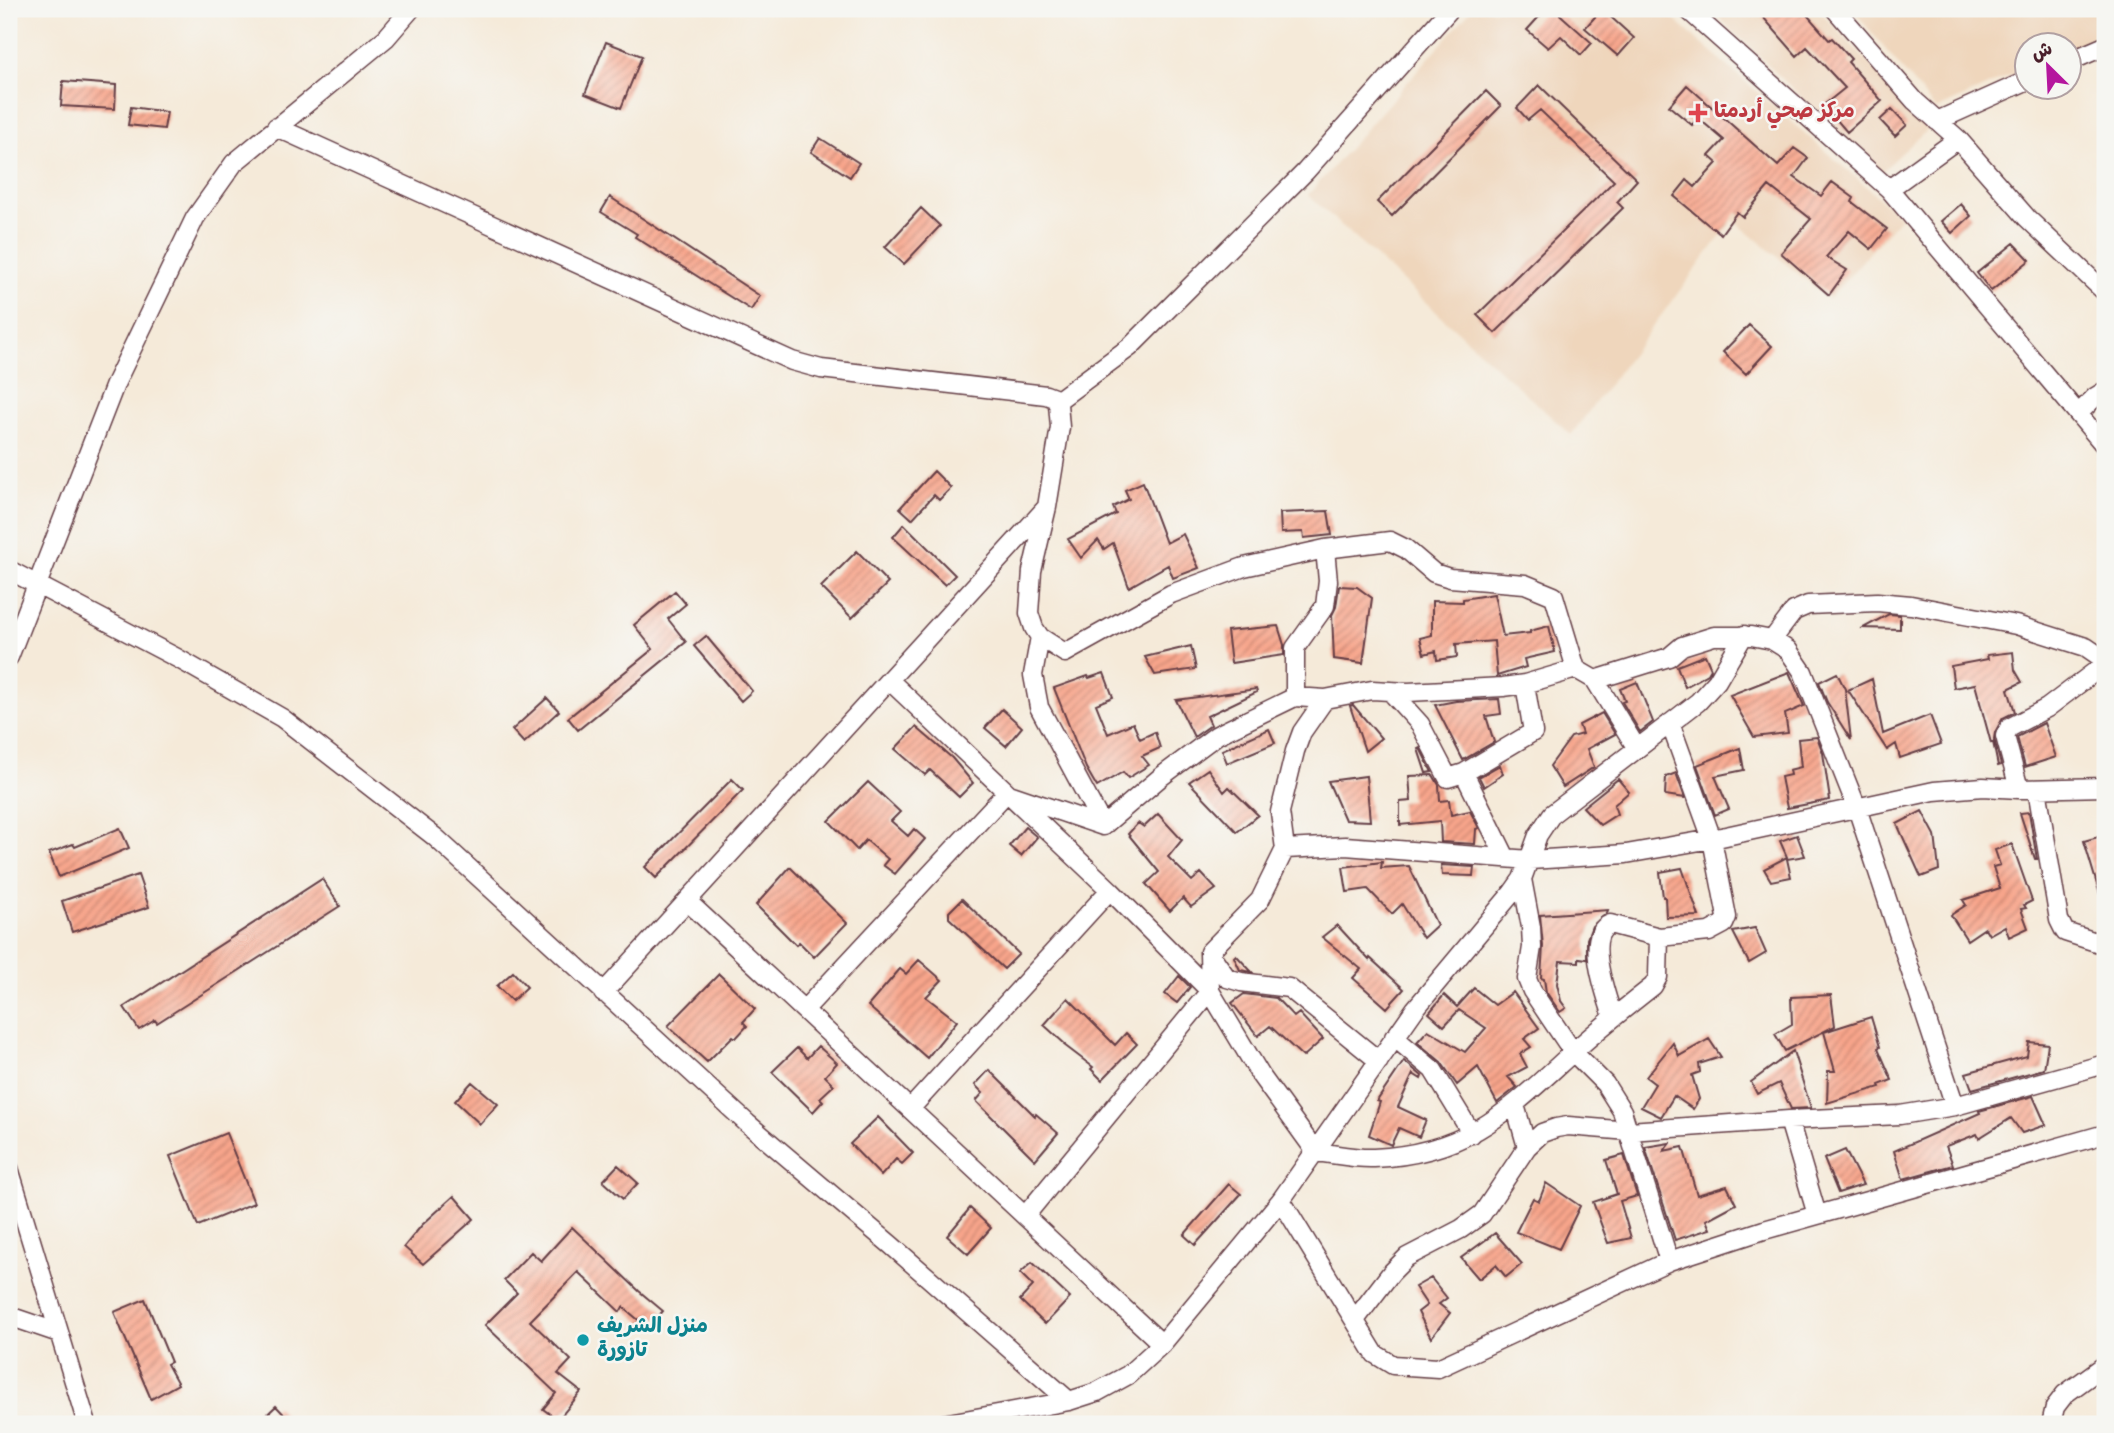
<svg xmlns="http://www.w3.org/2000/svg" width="2114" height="1433" viewBox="0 0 2114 1433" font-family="'Gochi Hand','Playpen Sans Arabic',sans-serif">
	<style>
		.built { fill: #efd6bc }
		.building { fill: url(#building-hatch) }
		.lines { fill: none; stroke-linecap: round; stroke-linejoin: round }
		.street-casing { stroke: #643d45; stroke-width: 21 }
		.street { stroke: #fff; stroke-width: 18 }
		.health-dot { fill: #e0444e; stroke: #f6f6f2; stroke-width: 2.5 }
		.culture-dot { fill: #0f9aa8; stroke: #f6f6f2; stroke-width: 2.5 }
		.labels { text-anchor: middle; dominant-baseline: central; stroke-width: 5; stroke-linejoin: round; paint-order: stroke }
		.health-label { font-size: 21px; font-weight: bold; fill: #be3a42; stroke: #f6f6f2; text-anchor: start }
		.culture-label { font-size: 21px; font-weight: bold; fill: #0d838f; stroke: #f6f6f2; text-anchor: start }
	</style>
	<defs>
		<pattern id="building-hatch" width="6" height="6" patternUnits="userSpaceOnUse" patternTransform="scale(1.75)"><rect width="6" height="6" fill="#f8a58b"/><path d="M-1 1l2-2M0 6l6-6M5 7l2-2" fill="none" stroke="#cb8672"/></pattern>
	</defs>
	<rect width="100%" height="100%" fill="#f6f6f2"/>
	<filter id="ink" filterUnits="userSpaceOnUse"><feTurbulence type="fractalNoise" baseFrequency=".0143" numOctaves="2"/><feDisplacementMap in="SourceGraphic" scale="14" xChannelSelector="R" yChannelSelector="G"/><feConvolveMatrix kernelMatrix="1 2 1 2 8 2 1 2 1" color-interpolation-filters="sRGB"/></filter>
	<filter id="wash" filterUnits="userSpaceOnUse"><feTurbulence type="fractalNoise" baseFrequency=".00686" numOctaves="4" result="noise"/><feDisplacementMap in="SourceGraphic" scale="28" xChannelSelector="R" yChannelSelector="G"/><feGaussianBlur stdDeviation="1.57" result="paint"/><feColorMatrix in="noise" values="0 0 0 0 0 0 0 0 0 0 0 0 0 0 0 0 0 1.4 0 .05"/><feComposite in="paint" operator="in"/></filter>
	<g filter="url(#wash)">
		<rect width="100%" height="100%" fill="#f5ead9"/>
		<path class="built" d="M1472,9H1662L1901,217L1829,299L1733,220L1571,435L1308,195Z
			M1710,9H1818L1929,128L1880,173Z
			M1852,9H2105V32L2069,49L2068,46H2026V68L1936,110Z"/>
		<g id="blocks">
			<path class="building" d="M1546,9H1554L1592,43L1581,55L1561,36L1548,48L1527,30Z
				M1602,9L1634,38L1618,56L1585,28Z
				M1756,9H1802L1829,40L1832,38L1851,59L1848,62L1882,101L1847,132L1824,105L1845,88L1807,47L1797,56Z
				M606,42L642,56L621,108L585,94Z
				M63,81L116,85L115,109L61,106Z
				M1539,85L1637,180L1617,202L1623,208L1495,333L1477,315L1614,181L1540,110L1528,120L1517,108Z
				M1687,85L1778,166L1794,148L1808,158L1794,177L1821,196L1832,182L1854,198L1852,202L1887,229L1871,249L1849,231L1826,257L1847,270L1829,295L1781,253L1811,219L1769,186L1743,217L1737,212L1721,234L1713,227L1712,228L1674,196L1687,180L1695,187L1717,163L1709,156L1724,140L1698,118L1692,125L1669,106Z
				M1486,91L1501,106L1392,216L1377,202Z
				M131,107L167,112L164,129L128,125Z
				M1892,109L1907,125L1895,136L1880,120Z
				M820,138L859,163L850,177L811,152Z
				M610,197L760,296L751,310L635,237L637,234L601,212Z
				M1961,204L1971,216L1952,233L1941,221Z
				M921,208L940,226L904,264L885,247Z
				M2014,243L2030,260L1991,291L1977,273Z
				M1749,325L1772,346L1746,374L1723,352Z
				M934,471L951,488L939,500L934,495L912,519L900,508Z
				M1143,482L1166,543L1183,534L1199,568L1173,578L1168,565L1129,587L1113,543L1104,549L1098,540L1081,558L1068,539L1116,514L1113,507L1129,499L1125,490Z
				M1328,511L1332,535L1304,538L1303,532L1281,533L1280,513Z
				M904,524L955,575L945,585L893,537Z
				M857,551L888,583L852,618L821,587Z
				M1339,586L1357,587L1372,598L1363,663L1334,659L1332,615L1336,607Z
				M675,591L686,604L668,619L686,642L578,730L568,718L653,649L634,625Z
				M1494,594L1503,636L1530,633V631L1549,626L1555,652L1524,659L1526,667L1497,676L1494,641L1456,644L1457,657L1437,660L1436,651L1424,654L1420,638L1432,635V601L1463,602V599Z
				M1889,614L1900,615V629L1863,628Z
				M1278,626L1284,645V655L1231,663L1227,631Z
				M706,636L752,691L741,701L694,646Z
				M1191,646L1196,669L1155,675L1145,657Z
				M2013,652L2015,670L2022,682L2008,689L2015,712L2003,718L1995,732L1994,739L2001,765L1998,766L1993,742L1991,743L1975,684L1954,688L1951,666L1988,659L1987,655Z
				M1705,655L1711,669L1708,674L1685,687L1677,666Z
				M1789,672L1804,706L1785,714L1788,733L1754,737L1730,695Z
				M1104,673L1113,697L1096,704L1108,734L1133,723L1140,739L1155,732L1160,748L1142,756L1149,765L1128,778L1123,772L1097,787L1086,768L1054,688L1088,676L1089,678Z
				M1837,673L1845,689L1851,740L1827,702L1819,682Z
				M1872,679L1883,734L1930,715L1941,744L1900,758L1896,744L1887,750L1848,690Z
				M1637,682L1653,722L1640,732L1622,702L1625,701L1620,689Z
				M1256,689L1257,692L1207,716L1211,725L1194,737L1176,700Z
				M547,698L559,711L524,743L512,730Z
				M1499,699L1501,714L1486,716L1494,742L1463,760L1435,705L1456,701Z
				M1353,705L1381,738L1365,751L1350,706Z
				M1002,709L1022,727L1006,746L985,728Z
				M1602,713L1615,734L1587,749L1594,767L1563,787L1550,766L1571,737L1582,734L1579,725Z
				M2044,723L2056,757L2025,767L2017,737Z
				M916,727L952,758L973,783L959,797L930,770L925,775L895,749Z
				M1269,729L1275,743L1227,763L1222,750Z
				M1817,737L1823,753L1830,800L1787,808L1781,777L1790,775L1789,770L1801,767L1798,739Z
				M1420,748L1432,772L1426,773L1418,749Z
				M1740,748L1744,770L1715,776L1729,809L1715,815L1697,765Z
				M1500,765L1503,774L1484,787L1479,777Z
				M1208,769L1224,792L1229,787L1258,815L1237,832L1189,782Z
				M1676,773L1685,798L1665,795L1666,777Z
				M1433,775L1439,785L1440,801L1449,800L1451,815L1470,811L1479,828L1476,829L1475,844L1441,842L1440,821L1400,825V802L1411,801L1409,776Z
				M1366,776L1370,821L1345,820L1328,781Z
				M732,779L743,790L656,878L645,867Z
				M1618,779L1629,792L1614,805L1617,814L1600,825L1583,807Z
				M868,782L900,812L891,821L908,836L914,829L925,839L895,874L883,865L888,859L866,840L857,850L829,821Z
				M1922,811L1935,835L1939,870L1921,877L1897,824Z
				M2029,812L2037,859H2035L2020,813Z
				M1158,814L1182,840L1168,857L1192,881L1201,873L1216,889L1191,907L1183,898L1170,911L1146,884L1159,872L1128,834L1138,823L1144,827Z
				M1025,827L1037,837L1021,856L1009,846Z
				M120,828L129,848L59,877L49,853L73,844L75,847Z
				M1797,835L1805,856L1787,859L1791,877L1771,881L1764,869L1787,857L1780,841Z
				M2105,835V897L2101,898L2084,841Z
				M2012,844L2032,901L2024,905L2026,908L2021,909L2028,928L2009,937L2005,926L1989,935L1985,928L1967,940L1951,915L1966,905L1963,900L2000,888L1993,867L2000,865L1995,850Z
				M1382,862L1381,868L1409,866L1437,925L1423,938L1402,904L1392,914L1368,889L1347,892L1343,867Z
				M1441,865L1474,867L1473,876L1442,875Z
				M790,867L847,923L814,957L799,942L796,945L756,905Z
				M1682,868L1699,916L1666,917L1665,897H1663L1660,872Z
				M138,875L149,907L72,932L62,901Z
				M322,879L340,906L157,1023L155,1020L139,1030L124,1007Z
				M962,899L1019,954L1004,969L949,918V912Z
				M1608,910L1607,913L1592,926L1587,939V959L1579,958V962L1560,961L1557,984L1561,1001L1566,1008L1560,1012L1546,992L1544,979L1541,978L1543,946L1540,915Z
				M1337,925L1369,960L1370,958L1404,989L1387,1008L1353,978L1361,969L1322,937Z
				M1755,928L1766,953L1749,963L1733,932Z
				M1236,955L1252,972L1240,970L1234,957Z
				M919,960L942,980L926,997L957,1021L927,1058L868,1006L900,969L906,974Z
				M513,972L527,987L512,1001L497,986Z
				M719,974L755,1009L743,1022L747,1026L736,1038L733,1036L707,1062L668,1026Z
				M1179,976L1190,987L1177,1003L1165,994Z
				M1474,988L1495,1005L1513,992L1539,1028L1524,1039L1531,1047L1520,1054L1527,1067L1508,1077L1517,1087L1497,1103L1478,1067L1457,1085L1441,1062L1417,1042L1428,1030L1465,1052L1486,1028L1459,1010L1444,1026L1429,1013L1444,995L1457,1007Z
				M1244,994L1276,998L1294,1017L1299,1013L1323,1039L1303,1057L1270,1026L1258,1036L1232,1003Z
				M1831,995L1835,1026L1785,1051L1775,1034L1792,1024L1791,997Z
				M1068,998L1115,1045L1126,1033L1137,1044L1102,1080L1091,1069L1093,1067L1064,1045L1065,1044L1044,1025Z
				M1871,1017L1880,1047L1878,1048L1892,1080L1879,1085L1880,1087L1827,1103L1828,1071H1835L1824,1032Z
				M1709,1039L1721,1057L1699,1064L1700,1072L1692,1075L1699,1099L1693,1109L1674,1096L1661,1117L1641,1107L1655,1084L1646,1077L1673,1043L1679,1056Z
				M2029,1042L2048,1044L2044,1069L1972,1089L1966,1073L2027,1056Z
				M818,1046L837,1063L825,1076L834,1085L820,1098L823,1101L813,1112L772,1072L797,1048L807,1058Z
				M1793,1051L1811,1108L1791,1109L1779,1083L1757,1094L1751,1082Z
				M1404,1061L1422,1076L1421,1079L1413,1074L1398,1107L1426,1120L1419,1137L1399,1128L1391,1145L1369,1135L1380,1102L1377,1101Z
				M989,1070L1035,1116L1036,1114L1058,1133L1035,1160L976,1101L983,1093L975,1085Z
				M472,1082L498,1104L480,1124L455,1101Z
				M2033,1096L2046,1125L2022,1133L2011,1118L1979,1138L1977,1134L1946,1146L1953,1165L1903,1179L1894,1151L1980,1113L1979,1111Z
				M878,1117L913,1153L902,1164L896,1159L881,1176L850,1144Z
				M226,1133L254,1203L198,1226L170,1156Z
				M1670,1143L1664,1151L1683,1147L1697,1195L1727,1186L1736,1204L1706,1220L1710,1229L1675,1240L1645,1147Z
				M1845,1150L1863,1185L1838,1193L1824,1159Z
				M1624,1155L1637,1196L1620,1201L1631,1238L1608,1243L1593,1202L1617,1194L1606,1160Z
				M618,1165L638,1183L623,1199L603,1181Z
				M1546,1183L1580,1206L1559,1249L1516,1232L1533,1198L1539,1201Z
				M1229,1184L1241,1194L1195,1245L1184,1235Z
				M454,1196L474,1219L423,1264L404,1247L422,1225Z
				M970,1208L991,1228L968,1254L947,1236Z
				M572,1227L639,1291L663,1311L648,1328L623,1307L620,1312L578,1272L530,1321L571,1360L558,1374L581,1392L558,1420L543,1409L556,1393L485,1325L517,1293L504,1280L531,1252L541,1261Z
				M1495,1233L1522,1264L1506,1277L1496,1265L1479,1279L1461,1258Z
				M1032,1262L1070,1298L1045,1324L1020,1300L1033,1286L1020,1273Z
				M1431,1278L1447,1298L1439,1304L1450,1313L1431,1338L1418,1312L1427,1305L1415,1287Z
				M145,1299L171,1362L167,1364L178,1384L151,1399L114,1312Z
				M276,1406L293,1424H257Z"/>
		</g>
	</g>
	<g filter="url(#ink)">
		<use href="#blocks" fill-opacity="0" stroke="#643d45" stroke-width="2"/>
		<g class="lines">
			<g class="street-casing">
				<path id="street" d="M1687,9L1889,189
					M1835,9L1915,101L1958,139L2027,218L2105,292
					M2068,62L2105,46
					M1937,121L2026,81
					M276,127L792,361L821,369L1046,395L1054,398L1058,404L1060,427L1047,507L1032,571L1029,613L1034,628L1040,637L1065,653L1171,594L1244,567L1325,549L1390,541L1406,549L1434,573L1450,578L1525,584L1554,596L1576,669L1595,680L1636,747
					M1958,139L1889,189L2105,446
					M1057,401L1130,347L1305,172L1450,9
					M2079,413L2095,397L2105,391
					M9,570L177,658L282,718L435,837L747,1123L891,1245L1069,1401
					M1040,637L1033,675L1039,707L1103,826
					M1772,640L1794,611L1808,605L1877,602L1911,605L2016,625L2086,647L2105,660
					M9,657L116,382L195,218L234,163L386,38L411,9
					M889,680L1110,890L1210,991L1261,1076L1316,1152C1335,1154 1356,1159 1374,1158C1467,1154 1507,1112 1571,1054C1597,1030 1625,1008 1653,986L1658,977L1659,937
					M1595,680L1669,657L1682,646L1714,636H1751L1772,640L1788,650L1803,672L1857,808L1955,1106
					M1390,691L1420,724L1448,778L1464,773L1533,732L1525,684
					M1295,697V648L1325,606L1328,581L1325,549
					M1464,773L1506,858
					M2019,789L2005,736L2009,728L2047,708L2105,664
					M2037,789L2059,920L2065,932L2105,945
					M1285,849L1345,846L1530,860L1626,854L1712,839L1934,791L1983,787L2019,789L2105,787
					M1522,879L1531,927L1532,947L1527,979L1532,991L1573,1052L1605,1084L1622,1111L1669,1261
					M687,901L1162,1344
					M1209,952L1227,978L1241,982L1289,988L1379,1061
					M603,993L1045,509
					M804,1010L1006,793L1103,826L1162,776L1217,735L1295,697L1325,699L1372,690L1408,692L1503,687L1525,684L1576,669
					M1613,1017C1607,997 1583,935 1610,924L1659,937L1709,932L1724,924L1727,917L1712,839L1670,723
					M1394,1037L1433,1070L1472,1134
					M1515,1105L1527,1147
					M910,1109L1110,890
					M1789,1120L1817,1215
					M9,1168L87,1424
					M1281,1200L1375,1354L1393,1365L1438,1368L1669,1261L1764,1230L2105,1134
					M1025,1216L1210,991L1209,952L1260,900L1285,849L1280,812L1295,751L1302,732L1325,699
					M9,1316L59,1333
					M1355,1320L1391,1273L1407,1257L1461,1229L1482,1214L1527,1147L1542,1133L1556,1128L1568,1126L1629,1131L1789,1120L1900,1115L1955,1106L2105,1064
					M943,1424L1069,1401L1097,1392L1128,1375L1162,1344L1281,1200L1415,1009L1512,893L1522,879L1538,835L1552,814L1698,702L1717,681L1744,635
					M2051,1424L2055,1407L2065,1394L2105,1365"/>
			</g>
			<use href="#street" class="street"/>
		</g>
	</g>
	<path class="health-dot" d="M1694.5 102.5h7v7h7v7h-7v7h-7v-7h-7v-7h7z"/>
	<circle class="culture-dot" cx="583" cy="1340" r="7"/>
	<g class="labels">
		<g class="health-label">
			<text x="1714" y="113">مركز صحي أردمتا</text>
		</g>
		<g class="culture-label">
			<text x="597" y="1328">منزل الشريف<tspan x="597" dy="24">تازورة</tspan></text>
		</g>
	</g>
	<rect width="2114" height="1433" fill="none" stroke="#f6f6f2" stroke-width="35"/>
	<g transform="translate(2048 66) rotate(336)"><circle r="33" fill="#f6f6f2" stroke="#b1a0a2" stroke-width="2"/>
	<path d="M0-5L12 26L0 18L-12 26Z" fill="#b5179e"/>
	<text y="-10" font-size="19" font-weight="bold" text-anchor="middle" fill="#4a1f2b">ش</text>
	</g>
</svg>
